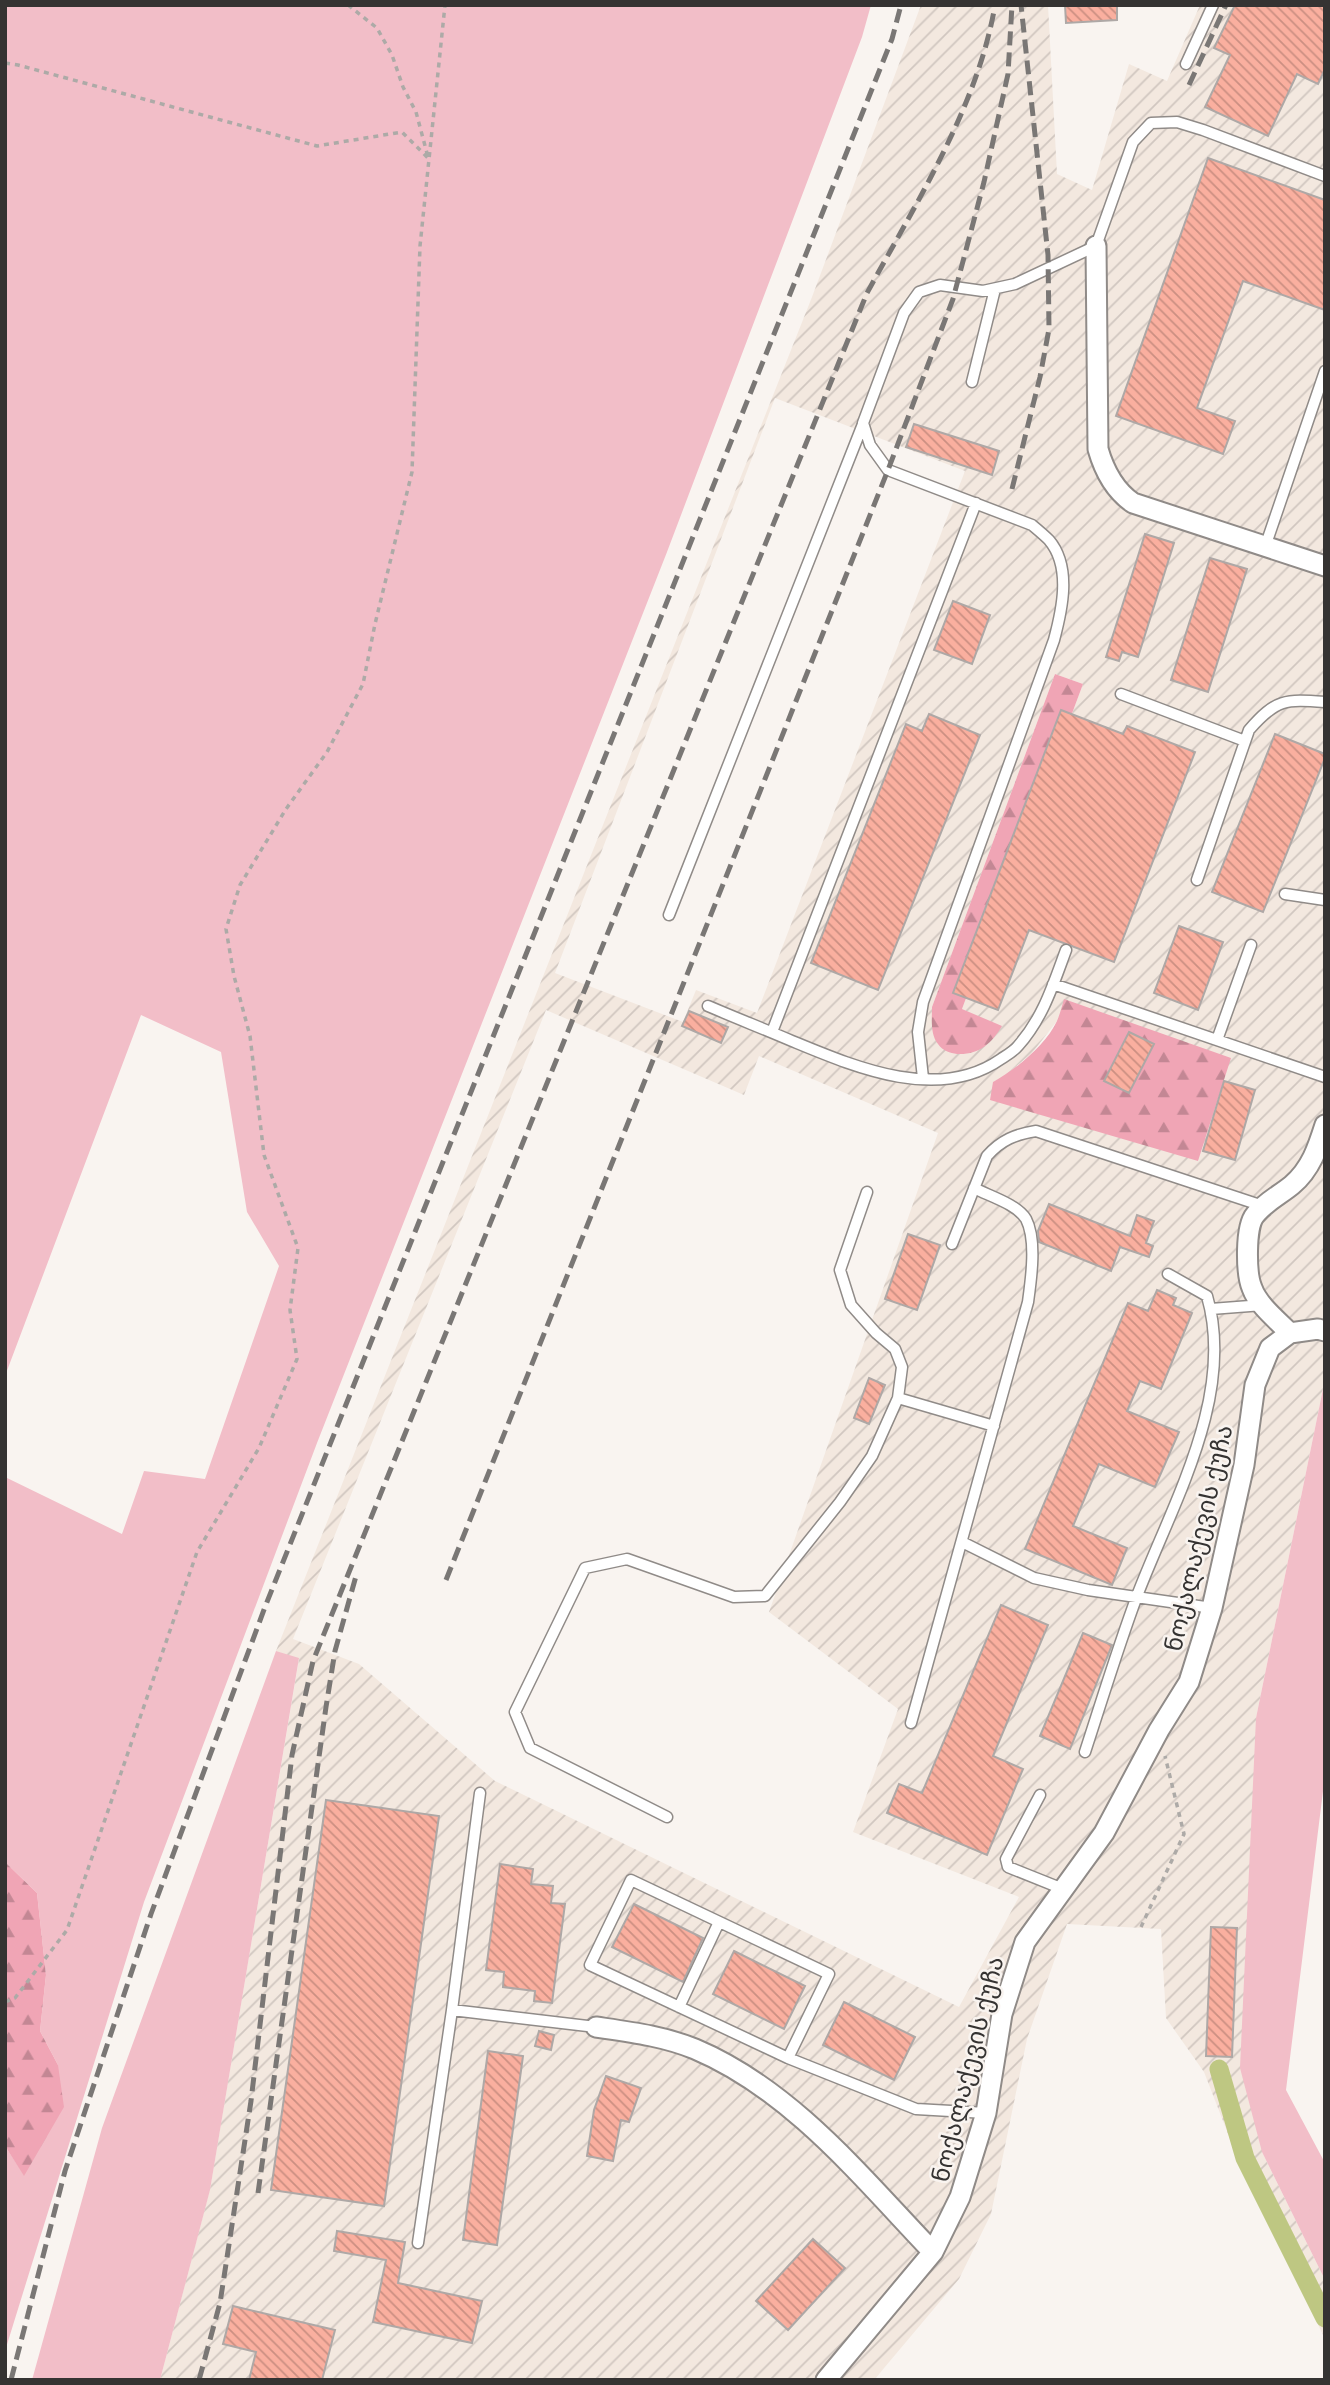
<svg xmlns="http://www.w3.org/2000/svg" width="1330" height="2385" viewBox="0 0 1330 2385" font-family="'Archivo Narrow','Noto Sans Georgian',sans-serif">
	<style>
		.industrial { fill: url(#industrial-furrows); fill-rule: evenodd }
		.grass { fill: #f2bec8 }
		.forest { fill: url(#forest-firs) }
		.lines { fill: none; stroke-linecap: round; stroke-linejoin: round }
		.canal { stroke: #bec782; stroke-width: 19 }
		.building { fill: url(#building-back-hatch); stroke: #aea8a6; stroke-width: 2 }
		.lane-casing { stroke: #908b88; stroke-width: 13 }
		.street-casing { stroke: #908b88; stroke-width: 23 }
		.path { stroke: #adaaa7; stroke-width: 3.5; stroke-dasharray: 5 5; stroke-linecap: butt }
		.lane { stroke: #fff; stroke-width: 10 }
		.street { stroke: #fff; stroke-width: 19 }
		.rail { stroke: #7a7775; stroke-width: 5; stroke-dasharray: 14 7; stroke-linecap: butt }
		.labels { text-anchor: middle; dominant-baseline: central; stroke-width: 5; stroke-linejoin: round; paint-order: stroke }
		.street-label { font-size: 24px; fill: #353332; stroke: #f9f4f0 }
	</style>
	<defs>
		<pattern id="industrial-furrows" width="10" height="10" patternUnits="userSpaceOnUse" patternTransform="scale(1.75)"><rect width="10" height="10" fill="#f3e8df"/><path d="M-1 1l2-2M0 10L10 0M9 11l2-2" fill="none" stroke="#d1c7c0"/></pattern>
		<pattern id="forest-firs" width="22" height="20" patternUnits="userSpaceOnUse" patternTransform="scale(1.75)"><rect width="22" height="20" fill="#f0a5b5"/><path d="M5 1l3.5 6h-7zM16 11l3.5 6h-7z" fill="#c38794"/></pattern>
		<pattern id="building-back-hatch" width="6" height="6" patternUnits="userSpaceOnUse" patternTransform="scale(1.75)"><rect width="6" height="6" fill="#faaf9f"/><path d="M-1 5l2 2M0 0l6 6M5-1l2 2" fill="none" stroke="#cb8f82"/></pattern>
	</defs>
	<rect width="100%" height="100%" fill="#f9f4f0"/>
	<path class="industrial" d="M921,5H1048L1057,174L1092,190L1129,64L1167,81L1200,5H1325V1379L1256,1718L1262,2152L1325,2280V2339L1237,2157L1204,2072L1166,2018L1161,1929L1067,1924L1027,2039L991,2214L959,2279L874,2380H160L210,2189L299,1659L276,1651L812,297ZM775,398L965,471L757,1013L696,990L683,1022L555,973ZM1055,674L1083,684L962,1009L1001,1027L932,1007ZM546,1010L744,1095L759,1056L938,1133L769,1612L898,1709L853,1832L1019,1897L959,2007L495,1781L359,1664L293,1639ZM1057,1021L1199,1161L993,1082L1006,1075L1032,1053Z"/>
	<path class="grass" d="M5,5H871L862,37L667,552L317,1443L144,1902L5,2351V2146L24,2175L58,2065L40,2031L46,1975L37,1893L5,1862V1477L122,1534L144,1471L205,1479L279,1266L247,1212L221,1052L141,1015L5,1376Z
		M1325,1379V1775L1286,2090L1325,2163V2280L1262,2152L1240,2068L1256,1718Z
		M276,1651L299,1658L210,2190L160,2380H32L102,2128Z"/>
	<path class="forest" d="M1055,674L1083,684L962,1009L1002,1026C991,1044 979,1055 957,1054C950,1053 943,1051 938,1044C930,1034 932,1019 932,1007Z
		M1064,999L1231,1058L1198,1161L990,1100L993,1082C1015,1070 1046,1045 1057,1021C1060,1014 1062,1006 1064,999Z
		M5,1862L37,1893L46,1975L40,2031L58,2065L64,2107L24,2176L5,2146Z"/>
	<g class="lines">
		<path class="canal" d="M1219,2069L1245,2158L1325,2318"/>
	</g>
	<path class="building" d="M1065,5H1117V20L1066,23Z
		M1235,5H1325V69L1318,84L1297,74L1268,136L1205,107L1230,55L1214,48Z
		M1208,158L1325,200V310L1243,281L1197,408L1235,421L1223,454L1116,416Z
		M914,424L999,451L992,475L906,447Z
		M1145,534L1174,543L1138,657L1122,652L1119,661L1106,657Z
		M1210,558L1247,569L1208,692L1171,680Z
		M953,601L990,615L972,664L934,650Z
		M1061,710L1123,734L1127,726L1195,752L1114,962L1029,930L998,1010L953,993Z
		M929,714L980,735L878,990L811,963L906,724L922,731Z
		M1275,734L1325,754V758L1263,912L1212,892Z
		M1179,926L1223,942L1198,1010L1154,993Z
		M689,1011L728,1027L721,1043L682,1026Z
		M1129,1032L1154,1044L1129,1093L1104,1081Z
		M1224,1081L1255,1090L1235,1160L1203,1151Z
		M1049,1204L1130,1236L1137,1215L1154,1221L1146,1243L1153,1246L1149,1257L1120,1247L1111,1271L1039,1242L1038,1231Z
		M908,1234L940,1245L917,1310L885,1299Z
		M1157,1290L1176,1298L1173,1305L1192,1313L1161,1389L1140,1381L1127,1411L1179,1432L1155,1487L1099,1464L1073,1526L1127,1548L1112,1585L1025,1549L1128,1303L1148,1311Z
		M869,1378L885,1385L869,1424L854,1418Z
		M1001,1605L1048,1625L993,1756L1023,1769L987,1855L887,1813L899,1784L922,1793Z
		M1083,1633L1112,1645L1070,1749L1040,1736Z
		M326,1800L439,1816L384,2206L271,2190Z
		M500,1864L533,1869L531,1884L553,1886L551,1903L565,1904L552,2003L534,2001L535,1991L503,1987L504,1972L486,1970Z
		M634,1904L703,1938L683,1982L612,1947Z
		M1211,1927L1237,1928L1232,2057L1206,2056Z
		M734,1951L805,1986L784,2029L713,1994Z
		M844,2002L915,2037L894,2080L823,2045Z
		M539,2031L554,2035L551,2050L535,2046Z
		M488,2051L523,2056L497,2245L463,2240Z
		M606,2076L641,2088L629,2122L621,2120L613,2161L587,2156L594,2110Z
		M337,2231L405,2242L398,2283L482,2301L472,2343L373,2322L386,2260L334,2251Z
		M813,2239L845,2268L788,2330L756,2301Z
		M233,2306L335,2330L322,2380H249L256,2352L223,2344Z"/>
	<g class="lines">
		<g class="lane-casing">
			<path id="lane" d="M1186,64L1213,5
				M972,382L995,289
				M1265,547L1325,371
				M1121,694L1245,741
				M1197,880L1249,730C1276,699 1285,699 1325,702
				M1285,894L1325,900
				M669,915L863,424
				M1053,984L1325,1077
				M708,1006C736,1018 764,1029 792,1041C855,1067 938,1103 1001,1059C1007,1055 1014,1051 1018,1046C1043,1018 1053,985 1066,950
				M772,1032L976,503
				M1217,1040L1251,945
				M923,1078L918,1032L923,1002L1054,640C1062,610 1072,567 1049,540C1044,535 1038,530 1032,525L888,470L870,445L863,423L904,313L919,292L940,285L983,291L1015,284L1096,246L1133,142L1151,123L1177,122L1203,130L1325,176
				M867,1192L840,1270L851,1305L876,1333L895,1349L902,1367L898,1398L994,1426
				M952,1244L987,1156C1001,1140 1016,1134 1036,1131L1263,1206
				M1211,1309L1263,1305
				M962,1542L1034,1578L1088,1590L1212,1608
				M911,1723L1028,1302C1031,1280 1037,1240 1026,1219C1017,1204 989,1196 974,1188
				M1085,1752C1102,1700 1118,1647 1137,1596C1172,1504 1236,1396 1207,1296L1168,1274
				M1040,1795L1006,1859L1008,1867L1063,1889
				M667,1817L530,1748L515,1712L585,1568L627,1559L734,1597L765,1596L840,1502L872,1456L898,1398
				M679,2007L719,1922
				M452,2010L596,2027
				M788,2058L829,1974L631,1880L590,1965L788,2058L916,2109L986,2113
				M418,2243L452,2010L480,1793"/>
		</g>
		<g class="street-casing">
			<path id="street" d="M1096,246L1098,449C1104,470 1114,490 1133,503L1325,566
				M1290,1333C1277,1320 1258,1305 1252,1288C1246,1274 1245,1227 1255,1215C1265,1202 1280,1195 1292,1185C1311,1169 1318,1147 1325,1125
				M596,2027C630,2032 663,2036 695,2049C792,2090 862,2178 933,2252
				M826,2380L933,2252L960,2197L986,2113L1002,2014L1025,1942L1104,1833L1159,1730L1189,1682L1212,1608L1244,1465L1255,1385L1270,1348L1290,1333L1318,1329L1325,1331"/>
		</g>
		<path class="path" d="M348,5L377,28L392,55L403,87L416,112L428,157
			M5,63L18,65L317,146L402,132L429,159
			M1141,1927L1184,1834L1165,1756
			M5,2002L15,1998L67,1930L197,1552L259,1448L297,1359L290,1310L298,1248L264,1155L250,1036L234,976L226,929L240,885L286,809L327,752L363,684L375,624L412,472L420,246L445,5"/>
		<use href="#lane" class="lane"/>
		<use href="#street" class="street"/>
		<path class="rail" d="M1189,85L1226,5
			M1012,489L1040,377L1049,329L1048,255L1021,5
			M446,1580L888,470L953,299L984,182L1008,74L1012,5
			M258,2193L326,1707L335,1651L356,1576
			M11,2380L65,2171L151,1914L265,1607L892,39L901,5
			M199,2380L220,2303L251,2101L292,1755L313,1661L867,293C916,203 978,106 995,5"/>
	</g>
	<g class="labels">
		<g class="street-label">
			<text transform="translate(1198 1538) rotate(-77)">ნოქალაქევის ქუჩა</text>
			<text transform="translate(967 2069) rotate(-76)">ნოქალაქევის ქუჩა</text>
		</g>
	</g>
	<rect width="1330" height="2385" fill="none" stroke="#353332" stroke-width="14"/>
</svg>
